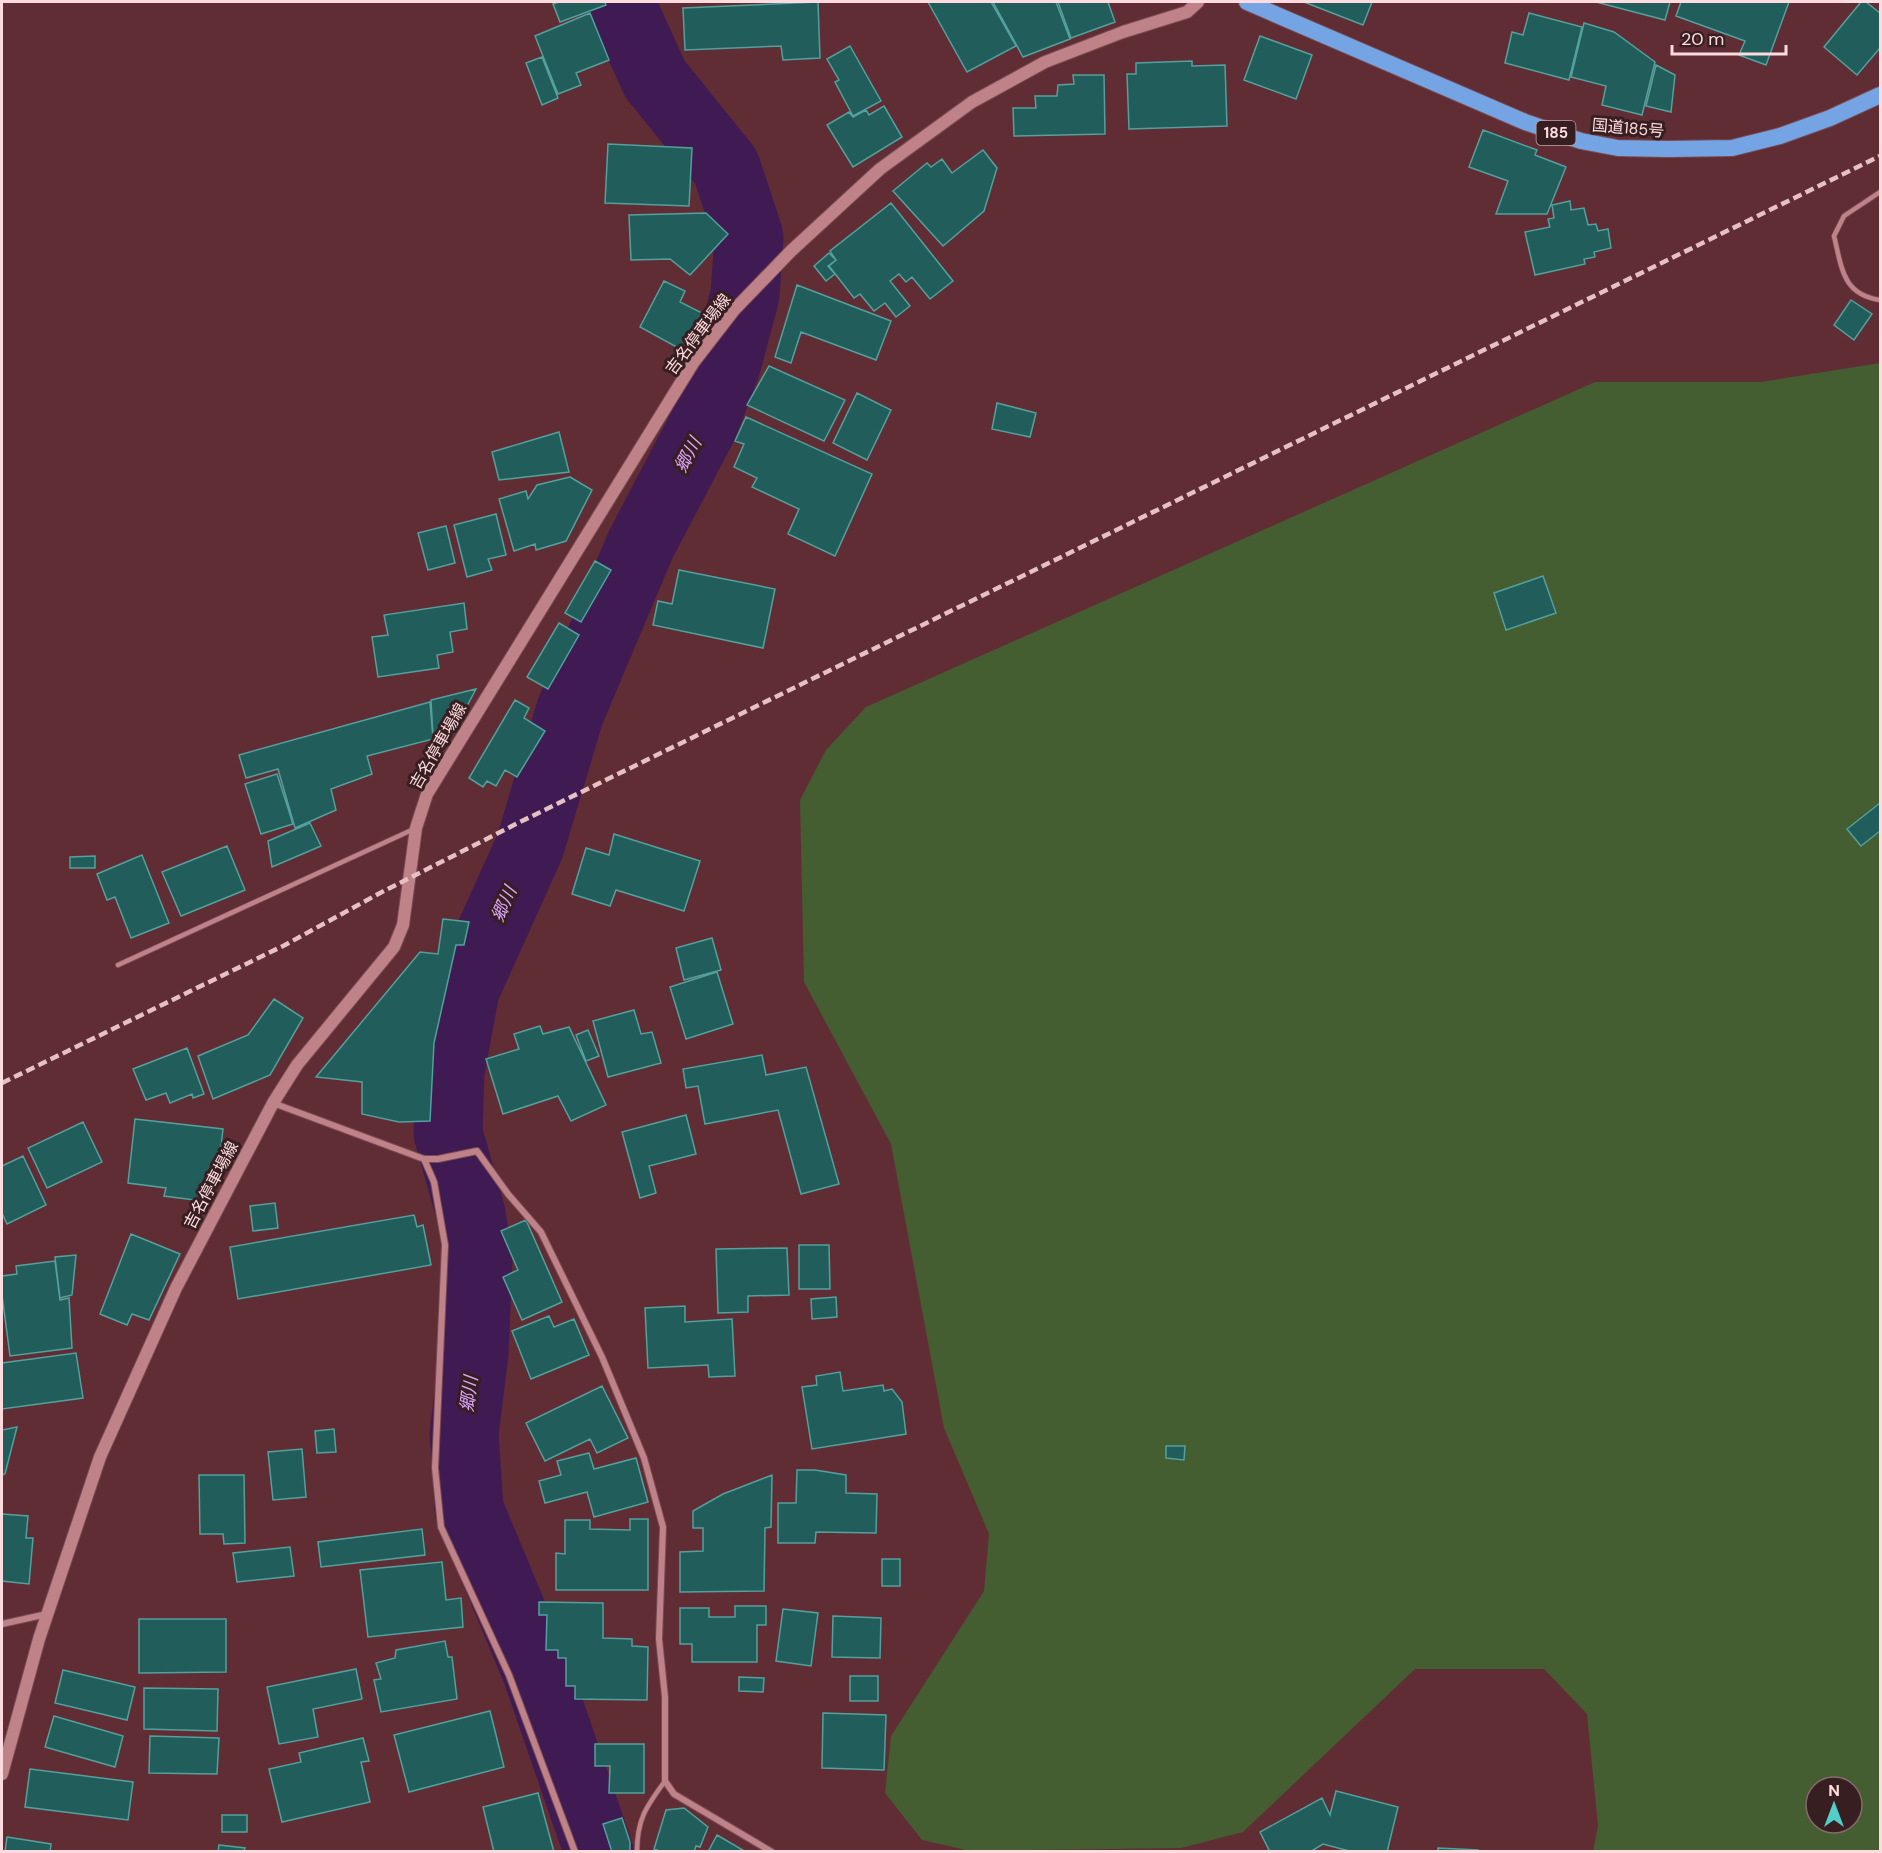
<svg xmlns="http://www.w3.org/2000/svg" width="1882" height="1853" viewBox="0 0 1882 1853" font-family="'DM Sans','Noto Sans JP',sans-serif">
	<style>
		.green { fill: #445d31; fill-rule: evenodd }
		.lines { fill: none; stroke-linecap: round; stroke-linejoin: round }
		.river { stroke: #401a53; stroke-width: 69 }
		.building { fill: #205d5b; stroke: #54a09d; stroke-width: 1.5 }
		.service-casing { stroke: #784b52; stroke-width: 6 }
		.minor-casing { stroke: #784b52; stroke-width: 8 }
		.secondary-casing { stroke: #784b52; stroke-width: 14 }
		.trunk-casing { stroke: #784b52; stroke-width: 18 }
		.service { stroke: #be8288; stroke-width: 4.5 }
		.minor { stroke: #be8288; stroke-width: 6 }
		.secondary { stroke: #be8288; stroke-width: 12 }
		.trunk { stroke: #75a4e5; stroke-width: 16 }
		.rail { stroke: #e5c1c4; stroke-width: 4.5; stroke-dasharray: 9 4.5; stroke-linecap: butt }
		.labels { text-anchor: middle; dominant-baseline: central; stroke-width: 6; stroke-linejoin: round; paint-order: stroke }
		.shield { fill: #371f21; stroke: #c2a3a5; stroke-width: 1.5 }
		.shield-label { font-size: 15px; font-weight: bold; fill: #fddbde }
		.street-label { font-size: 16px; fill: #fddbde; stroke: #371f21 }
		.water-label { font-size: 18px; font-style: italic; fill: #dba4fc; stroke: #371f21 }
	</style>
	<rect width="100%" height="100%" fill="#612d35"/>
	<path class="green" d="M1880,363V1851H1593L1598,1826L1587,1714L1544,1669H1415L1243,1832L1181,1848L970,1851L922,1840L885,1793L891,1736L984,1591L989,1534L944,1428L891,1144L804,982L800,800L826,750L866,707L1595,382H1761ZM1816,1787H1852V1823H1816Z"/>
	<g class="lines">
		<path class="river" d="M599,1852L536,1670L469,1509L464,1434L474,1353L478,1260L471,1214L448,1133L450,1072L465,990L530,846L570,712L641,544L704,424L726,366L745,295L749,237L726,167L655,79L620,2"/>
	</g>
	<path class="building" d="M559,2H605L606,5L560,22L553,4Z
		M818,2L820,58L783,60L781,46L685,50L683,8Z
		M928,2H991L1016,46L967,72Z
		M993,2H1056L1070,39L1023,57Z
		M1058,2H1108L1115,22L1071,38Z
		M1304,2H1372L1363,25Z
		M1596,2H1670L1665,20Z
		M1681,2H1789L1766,65L1739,55L1745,41L1676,16Z
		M1861,2H1866L1880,13V48L1857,75L1824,47Z
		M590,13L609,60L576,73L581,85L558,94L535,36Z
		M1529,13L1582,27L1569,80L1505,63L1512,32L1523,35Z
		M1584,23L1614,32L1655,62L1642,115L1602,105L1606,86L1571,77Z
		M1260,36L1312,55L1296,99L1244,80Z
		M850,46L881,101L853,116L835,82L839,80L827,59Z
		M542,57L558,98L542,105L526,63Z
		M1192,61V66L1225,65L1227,126L1129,129L1127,74H1136V63Z
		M1656,65L1675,75L1671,112L1646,106Z
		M1073,75H1104L1105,134L1014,136L1013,108H1036L1035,96H1057L1058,85L1074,84Z
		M884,106L902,137L853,167L827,125L849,112L853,117L866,110L869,115Z
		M1483,130L1537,150L1535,155L1566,167L1547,214H1496L1508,181L1469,167Z
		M608,144L692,148L689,206L605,203Z
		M983,150L997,168L984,211L943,246L893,191L927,163L931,167L942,159L952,173Z
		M1570,201L1571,210L1584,208L1588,225L1596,224L1598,231L1608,229L1611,248L1594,252L1595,257L1584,259L1585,264L1535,275L1525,232L1550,227L1548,219L1554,218L1552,205Z
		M891,203L953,281L930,299L912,277L906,282L899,274L890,281L910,306L896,317L885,303L874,311L860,294L854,298L829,266L836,260L830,251Z
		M706,213L728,234L690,275L670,259L631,260L629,215Z
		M829,253L836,260L828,266L835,274L826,281L814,266Z
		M664,281L685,291L680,302L702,313L682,350L640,327Z
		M797,285L891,321L876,360L801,332L791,363L775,357Z
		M1851,300L1872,314L1854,340L1834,325Z
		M769,366L845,400L824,441L747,405Z
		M857,393L891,410L867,460L833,443Z
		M997,403L1036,413L1030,437L992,429Z
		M746,417L872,474L835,556L788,534L799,509L752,487L757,478L734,467L744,444L735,441Z
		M559,432L569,472L499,480L492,452Z
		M570,477L592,490L566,541L536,550L535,544L514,551L499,499L526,491L528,499L537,485Z
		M496,514L506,555L488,559L492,570L467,577L454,525Z
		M446,526L455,563L428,570L418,533Z
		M595,561L611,570L581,622L565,613Z
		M679,570L775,589L763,648L653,625L658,601L672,604Z
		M1543,576L1556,613L1506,630L1494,593Z
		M464,603L467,629L450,632L453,652L437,655L439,668L378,677L372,637L388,635L384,615Z
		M559,623L579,635L548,689L527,677Z
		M476,689L451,736H433L431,700Z
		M515,700L529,708L524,718L545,731L517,777L505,770L496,786L487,781L483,787L469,778Z
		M430,702L433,739L367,756L372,774L331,789L336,810L295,828L278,769L246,778L239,755Z
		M277,774L293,824L261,834L245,784Z
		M1880,803V831L1861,846L1847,829Z
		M310,823L321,846L272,867L268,841Z
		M614,834L700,861L684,911L616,890L610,906L572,894L586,848L609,855Z
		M227,846L245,890L181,916L162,872Z
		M142,855L169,923L131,938L115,897L107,900L97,874Z
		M95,856V868H70V857Z
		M443,919L469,922L464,945H456L434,1043L430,1121L399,1122L362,1114V1082L316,1077L420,952L438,954Z
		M712,938L721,970L684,980L676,948Z
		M717,972L733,1024L686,1039L670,987Z
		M274,999L303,1018L270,1075L213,1099L198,1056L248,1035Z
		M634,1010L641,1034L652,1032L661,1063L608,1077L593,1021Z
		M540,1026L543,1034L569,1027L606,1105L571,1121L558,1096L503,1114L486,1059L519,1049L514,1034Z
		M588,1030L599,1056L586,1061L576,1035Z
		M187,1048L204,1094L193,1098L192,1094L170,1103L166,1093L146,1100L133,1069Z
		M762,1055L766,1075L806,1067L839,1184L801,1194L778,1110L705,1124L698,1086L686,1088L683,1069Z
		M686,1115L696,1154L649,1166L656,1193L640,1198L622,1132Z
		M135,1119L223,1129L217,1183L204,1182L202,1201L164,1196L166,1188L128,1183Z
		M83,1122L102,1162L47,1188L28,1148Z
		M23,1156L46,1205L7,1224L2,1213V1166Z
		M275,1203L278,1228L253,1231L250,1206Z
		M414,1215L417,1227L423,1225L431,1265L238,1299L230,1247Z
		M526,1220L562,1302L522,1320L503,1277L518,1270L501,1231Z
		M131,1234L180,1254L149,1320L132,1314L127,1325L100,1314Z
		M799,1245H829L830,1289H799Z
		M787,1248L789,1295L748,1296V1312L718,1313L716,1249Z
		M76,1255L72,1295L60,1298L55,1257Z
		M55,1261L60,1300L69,1298L72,1348L10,1356L2,1295V1276L17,1274L16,1266Z
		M836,1297L837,1317L812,1319L811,1299Z
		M685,1306V1322L732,1319L735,1376L709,1377L708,1365L648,1368L645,1308Z
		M549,1316L554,1327L574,1319L589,1355L531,1379L512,1331Z
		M76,1353L83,1398L2,1409V1363Z
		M840,1372L843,1391L883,1385L884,1391L892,1389L902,1402L906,1434L812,1449L802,1387L817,1385L816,1376Z
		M602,1386L628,1438L597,1453L590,1439L545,1461L526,1423Z
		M17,1427L5,1474L2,1475V1430Z
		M334,1429L336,1452L317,1453L315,1431Z
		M1166,1446H1185L1184,1460L1166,1458Z
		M302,1449L306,1497L273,1500L268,1452Z
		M589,1453L594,1469L636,1458L648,1502L594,1517L587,1492L545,1503L539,1481L561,1475L557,1461Z
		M797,1470H815L846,1475V1493L877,1494L876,1533L816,1532L815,1543H778V1503H796Z
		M199,1475H244L245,1543L224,1544L223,1534H200Z
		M772,1475L771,1527L765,1528L764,1591L680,1592V1552L703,1551V1528H693V1511L723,1494Z
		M2,1514L28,1516L26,1538H33L29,1584L2,1581Z
		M630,1519H648V1590H556V1553L565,1554V1520H590V1529L630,1530Z
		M422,1529L425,1555L321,1567L318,1542Z
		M290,1547L294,1576L237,1582L233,1553Z
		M882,1559H900V1586H882Z
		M442,1562L446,1600L461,1598L463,1627L368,1637L360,1570Z
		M539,1602L603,1603V1638L632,1639V1646L648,1647L647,1700L575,1699V1686H566V1658H558V1650H546L547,1615H539Z
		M735,1606H766V1625H757V1662H692V1644H680V1608H709V1617H735Z
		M783,1609L818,1613L811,1666L776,1661Z
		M833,1616L881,1618L880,1658L832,1657Z
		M139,1619H226V1672L139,1673Z
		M445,1641L448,1657H452L457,1699L381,1712L374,1680L381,1679L376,1663L395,1658L396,1650Z
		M356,1669L362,1699L313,1709L318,1737L279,1744L267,1687Z
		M63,1670L135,1687L127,1720L55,1703Z
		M850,1676H878V1701H850Z
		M739,1677L764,1678L763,1692L739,1691Z
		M144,1688L218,1689L217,1731L144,1729Z
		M490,1711L504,1767L409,1792L394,1735Z
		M823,1713L886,1715L884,1770L822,1768Z
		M54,1716L123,1736L115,1767L45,1747Z
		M150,1736L219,1738L217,1774L149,1773Z
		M363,1738L369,1761L361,1762L370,1802L282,1822L269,1769L301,1762L299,1753Z
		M595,1744H644V1793H609L610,1766H595Z
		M30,1769L133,1782L128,1820L25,1807Z
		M1336,1791L1398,1807L1387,1852H1353L1323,1844L1310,1852H1270L1260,1832L1322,1798L1330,1815Z
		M538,1793L554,1852H494L483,1807Z
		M684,1808L708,1827L700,1847L696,1846L694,1852H662L654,1849L666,1810Z
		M222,1815H247V1832H222Z
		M622,1818L630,1842V1852H612L603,1824Z
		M717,1835L746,1852H708Z
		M7,1837L51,1844L50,1852H5Z
		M219,1845L245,1848L244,1852H218Z
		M1438,1848L1478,1850V1852H1438Z"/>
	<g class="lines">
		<g class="service-casing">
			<path id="service" d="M1880,192L1844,216L1834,236C1842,268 1842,294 1880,300
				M118,965L414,829
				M637,1852C637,1819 646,1807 665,1781"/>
		</g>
		<g class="minor-casing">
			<path id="minor" d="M273,1103L424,1159H438L477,1151L508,1194L541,1232L602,1357L644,1458L663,1527L659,1639L665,1697V1781L674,1794L772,1852
				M424,1159L434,1182L445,1245L435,1468L441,1527L509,1675L575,1852
				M2,1624L47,1614"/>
		</g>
		<g class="secondary-casing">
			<path id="secondary" d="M2,1774L39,1639L100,1457L176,1288L273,1103L297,1065L394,947L403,925L416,828L427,794L693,363L734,310L791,251L880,169L972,102L1045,62L1123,32L1187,12L1198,2"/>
		</g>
		<g class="trunk-casing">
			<path id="trunk" d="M1247,2L1525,122L1581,141L1618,148L1668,149L1732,148L1780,136L1830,118L1880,95"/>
		</g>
		<use href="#service" class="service"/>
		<use href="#minor" class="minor"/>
		<use href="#secondary" class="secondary"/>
		<use href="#trunk" class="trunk"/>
		<path class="rail" d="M2,1083L285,945L380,893L518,823L1880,156"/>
	</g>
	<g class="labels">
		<rect class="shield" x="1536.5" y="121" width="39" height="24" rx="4.5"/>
		<g class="shield-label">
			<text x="1556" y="133">185</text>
		</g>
		<g class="street-label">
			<text transform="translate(1628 128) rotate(5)">国道185号</text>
			<text transform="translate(698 334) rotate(-53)">吉名停車場線</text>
			<text transform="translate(438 746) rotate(-60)">吉名停車場線</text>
			<text transform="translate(211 1185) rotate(-62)">吉名停車場線</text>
		</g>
		<g class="water-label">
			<text transform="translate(688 455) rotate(-62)">郷川</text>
			<text transform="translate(504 904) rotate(-66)">郷川</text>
			<text transform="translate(469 1394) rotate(-83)">郷川</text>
		</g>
	</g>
	<rect width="1882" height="1853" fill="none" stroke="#fddbde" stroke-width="6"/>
	<g transform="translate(1834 1805)"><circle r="28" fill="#371f21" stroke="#866a6d" stroke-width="1.5"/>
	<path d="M0-4.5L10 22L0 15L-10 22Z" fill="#53cdc9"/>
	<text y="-9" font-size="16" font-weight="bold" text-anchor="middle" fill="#fddbde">N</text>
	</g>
	<path d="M1672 45v9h114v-9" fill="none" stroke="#fddbde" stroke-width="3"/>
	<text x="1681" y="45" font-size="18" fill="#fddbde" stroke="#371f21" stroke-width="4.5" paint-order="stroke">20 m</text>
</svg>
